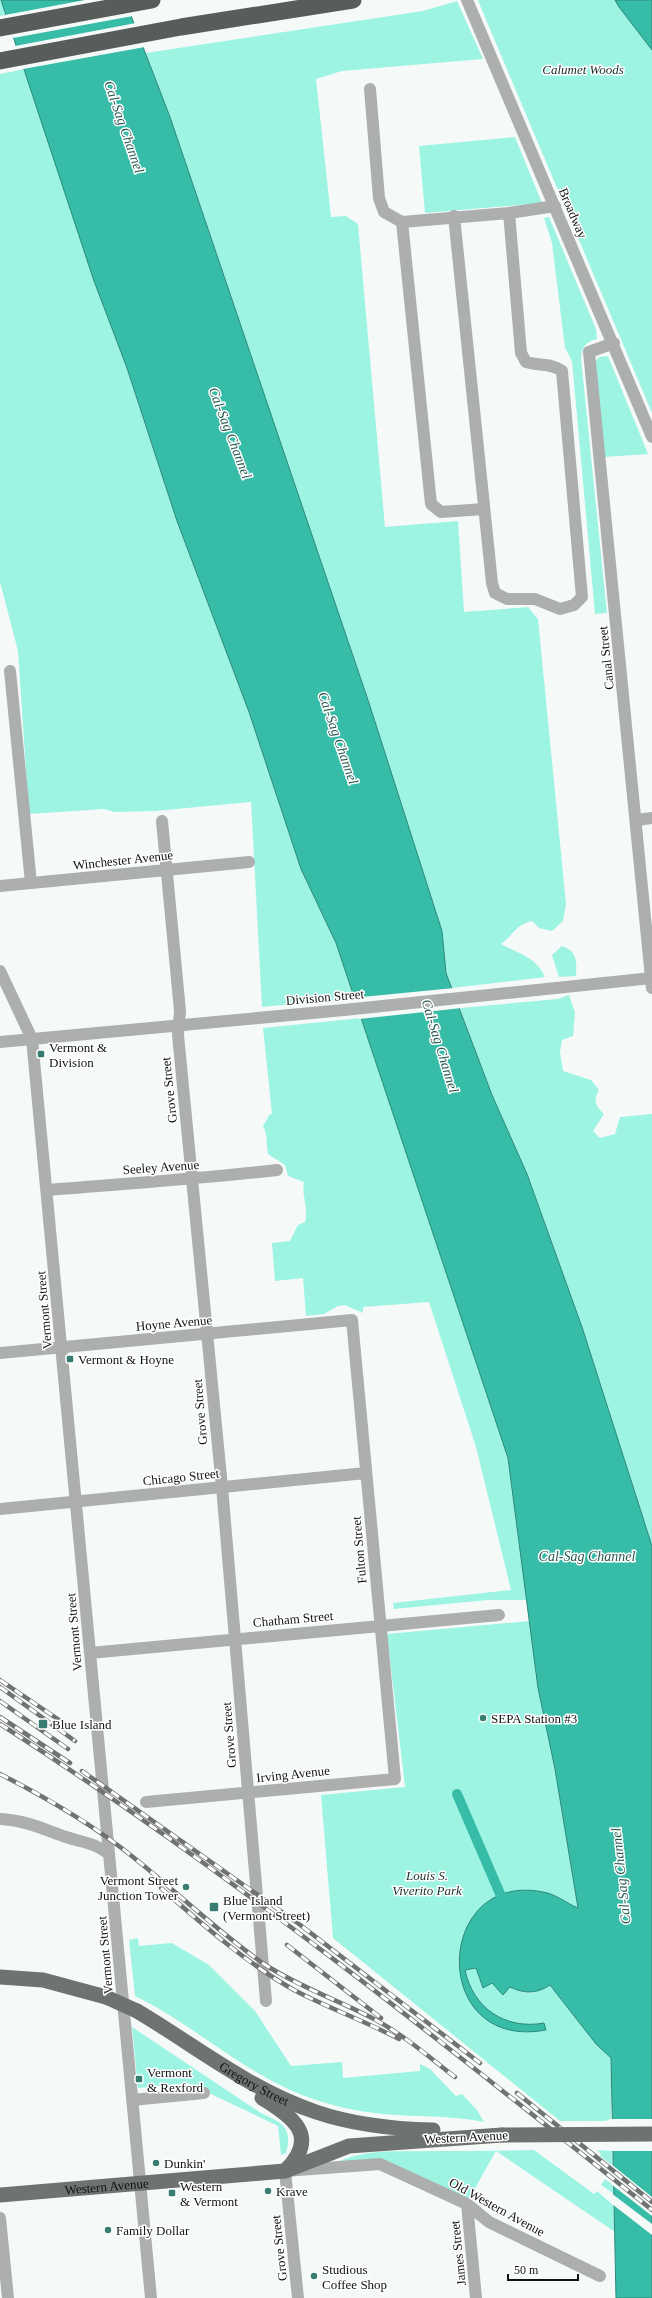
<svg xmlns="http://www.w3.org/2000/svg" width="652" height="2298" viewBox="0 0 652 2298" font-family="Georgia,serif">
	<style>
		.green { fill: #9ef4e3 }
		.water { fill: #37bca8; stroke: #2c897b }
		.pier { fill: #f5faf9 }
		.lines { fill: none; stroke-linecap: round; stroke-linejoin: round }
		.canal { stroke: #37bca8; stroke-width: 10 }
		.minor { stroke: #adafae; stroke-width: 12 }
		.major { stroke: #6e7271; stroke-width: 15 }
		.highway { stroke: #585d5b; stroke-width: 17 }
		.rail-casing { stroke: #717373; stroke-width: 4.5 }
		.rail { stroke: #fff; stroke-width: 3; stroke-dasharray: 9; stroke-linecap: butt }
		.major-bridge { stroke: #6e7271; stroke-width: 15 }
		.poi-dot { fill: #387d71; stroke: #fff; stroke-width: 1.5 }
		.labels { text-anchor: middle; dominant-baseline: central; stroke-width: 3; stroke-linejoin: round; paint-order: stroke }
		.park-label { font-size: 13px; font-style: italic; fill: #182e2a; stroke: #fff }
		.street-label { font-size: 13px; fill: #111212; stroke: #fff }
		.poi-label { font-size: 13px; fill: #111212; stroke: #fff; text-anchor: start }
		.water-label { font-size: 14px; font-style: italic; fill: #265a51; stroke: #fff }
	</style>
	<rect width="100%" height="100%" fill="#f5faf9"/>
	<path class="green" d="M0,0H1L7,15L0,16Z
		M478,0H652V413L479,3Z
		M457,1L483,59L342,71L316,79L331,217L346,216L358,224L385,527L458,521L464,612L528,607L538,619L566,904L563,921L552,931L539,928L532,921C516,924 513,936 501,944C519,954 536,957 545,977L452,988L446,973L442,931L369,703L170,117L146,53L423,11Z
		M25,69L94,281L127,368L177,521L249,712L301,869L336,943L354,998L262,1007L251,802L155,811L115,812L104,809L29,814L18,651L0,582V74Z
		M515,137L542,203L425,213L419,146Z
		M549,217L596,329L597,339C586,342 582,346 581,358L607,613L595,614L572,361L565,348L552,243L544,218Z
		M608,356L648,454L604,457L594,363L599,357Z
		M562,946C577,951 577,961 576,976L559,977L552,955Z
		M569,995L575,1012L573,1036L562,1040L560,1052L563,1071L591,1080L599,1090C593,1101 595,1105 604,1114L593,1131L600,1138L615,1134L620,1117L652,1114V1546L582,1327L527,1174L492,1095L460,1008L558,999Z
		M361,1018L508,1458L528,1600H488L394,1609L393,1603L511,1590L476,1447L429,1302L363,1307V1313L345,1305L338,1306L324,1314L306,1316L303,1278L275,1281L272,1243L290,1241L298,1225L305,1222C309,1207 301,1196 304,1182L288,1176L285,1165L268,1154C266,1143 268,1136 263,1126L270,1114H272L263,1028Z
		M530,1621L538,1688L555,1769L578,1909L571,1905L521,1992L532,1993L550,1985L596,2044L611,2058V2119L605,2121H560L333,1938L321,1795L405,1787L387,1634Z
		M138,1938L139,1946L172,1943L209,1965L255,2011L291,2066L342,2062L343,2078L420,2071V2064L430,2069L456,2096L462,2094L477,2110L484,2122C455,2116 428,2117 399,2115C372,2114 345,2109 319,2101C250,2080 199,2027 135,1996L129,1940Z
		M132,2027L261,2113C282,2123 293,2127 286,2153L281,2155L278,2126L188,2083L138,2088Z
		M534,2150L594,2194L597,2191L614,2206L615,2232L496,2151L469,2199L382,2159L336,2163C364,2148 398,2152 429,2151C464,2151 499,2151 534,2150Z
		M597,2150L612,2151L613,2166L600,2156L601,2154Z
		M605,2179L613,2185L614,2194L601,2185Z"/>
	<path class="water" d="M1,0H125L170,117L369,703L442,931L446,973L492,1095L527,1174L582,1327L652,1546V2298H616L611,2058L596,2044L550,1985C536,1994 525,1994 510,1987L503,1995L492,1983L483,1988L476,1968L465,1970C473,2008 505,2030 544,2023L546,2030C428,2052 434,1870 543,1892C556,1894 566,1903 578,1908L555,1769L538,1688L508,1458L336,943L301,869L249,712L177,521L127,368L94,281Z
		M615,0H652V50L619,7Z"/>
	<path class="pier" d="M85,0H127L133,16L13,38L5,15Z
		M136,23L145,47L23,69L15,46Z
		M454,988L462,1008L359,1019L352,998Z
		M609,2119H652V2151H610Z
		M611,2164L652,2197V2216L611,2184Z
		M611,2193L652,2224V2235L612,2204Z"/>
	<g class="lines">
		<path class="canal" d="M457,1794L501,1896"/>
		<path class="minor" d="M467,0L652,437
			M370,89L379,198L384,212L402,222L509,213L555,206
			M454,216L492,583L495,593L507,599H535L560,609L574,605L582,597L562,371C552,363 539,366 526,362L521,353L509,213
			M402,222L431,504L441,512L484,509
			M614,343L589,352L652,988
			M10,671L31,883
			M637,820L652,818
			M162,821L180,1011L178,1035L222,1487L266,2001
			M0,886L249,862
			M0,971L32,1039L151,2298
			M0,1042L344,1010L652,978
			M47,1190C123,1184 200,1179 277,1170
			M0,1353L352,1320L395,1779L146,1802
			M0,1509L366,1473
			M90,1653L499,1615
			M0,1819C25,1820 43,1829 66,1837C84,1843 93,1842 109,1854
			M132,2100L204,2093
			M467,2204L476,2298
			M0,2218L8,2298
			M298,2298L285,2171L380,2164L467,2204L489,2222L600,2276"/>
		<g class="major">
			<path d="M0,1977L43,1980L106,1997"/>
			<path id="s1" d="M137,2011C196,2046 250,2090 316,2112C354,2125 393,2129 433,2130"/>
			<path d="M262,2098C292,2116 321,2136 285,2171"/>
			<path id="s2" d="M0,2195L285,2171L349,2146L502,2135"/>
		</g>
		<path class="highway" d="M0,28L152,0
			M0,61L181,27L353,0"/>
		<g class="rail-casing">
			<path id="rail" d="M0,1680L65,1724
				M0,1687L75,1741
				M0,1701L68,1749
				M0,1717L70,1763
				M0,1724C229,1871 440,2040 652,2210
				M82,1771L299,1924L480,2063
				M0,1774C47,1798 92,1824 133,1857C177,1892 218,1932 264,1964C299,1987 338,2000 374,2019C404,2035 429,2057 455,2077
				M161,1888C202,1924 246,1963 294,1990C328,2008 365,2021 399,2039
				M287,1945L381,2018
				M517,2093L652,2202"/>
		</g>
		<use href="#rail" class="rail"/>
		<path class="major-bridge" d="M106,1997L137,2011
			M502,2135L652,2134"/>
	</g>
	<g class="poi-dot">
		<rect x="37" y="1050" width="8" height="8" rx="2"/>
		<rect x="66" y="1355" width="8" height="8" rx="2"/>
		<circle cx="483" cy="1718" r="4"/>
		<rect x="38" y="1719" width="10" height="10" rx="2"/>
		<circle cx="186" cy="1887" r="4"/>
		<rect x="209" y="1902" width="10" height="10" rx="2"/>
		<rect x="135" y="2075" width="8" height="8" rx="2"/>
		<circle cx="156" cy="2163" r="4"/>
		<circle cx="268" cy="2191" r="4"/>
		<rect x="168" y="2189" width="8" height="8" rx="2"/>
		<circle cx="108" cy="2230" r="4"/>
		<circle cx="314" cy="2276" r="4"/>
	</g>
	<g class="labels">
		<g class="park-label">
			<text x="583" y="69">Calumet Woods</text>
			<text x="427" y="1875">Louis S.<tspan x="427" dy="15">Viverito Park</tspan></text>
		</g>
		<g class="street-label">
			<text transform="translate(573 213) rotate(67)">Broadway</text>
			<text transform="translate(606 658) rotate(-96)">Canal Street</text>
			<text transform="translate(123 860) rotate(-6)">Winchester Avenue</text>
			<text transform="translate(325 997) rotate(-5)">Division Street</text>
			<text transform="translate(169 1090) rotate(-96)">Grove Street</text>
			<text transform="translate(161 1167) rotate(-4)">Seeley Avenue</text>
			<text transform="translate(44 1310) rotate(-95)">Vermont Street</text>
			<text transform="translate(174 1323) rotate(-5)">Hoyne Avenue</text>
			<text transform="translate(200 1412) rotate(-95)">Grove Street</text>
			<text transform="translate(181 1477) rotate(-6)">Chicago Street</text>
			<text transform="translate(359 1550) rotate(-95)">Fulton Street</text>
			<text transform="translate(293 1619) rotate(-5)">Chatham Street</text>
			<text transform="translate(74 1632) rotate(-95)">Vermont Street</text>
			<text transform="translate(229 1735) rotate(-95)">Grove Street</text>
			<text transform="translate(293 1774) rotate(-6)">Irving Avenue</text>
			<text transform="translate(105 1955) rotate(-95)">Vermont Street</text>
			<text stroke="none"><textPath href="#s1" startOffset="138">Gregory Street</textPath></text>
			<text transform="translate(466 2137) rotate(-3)">Western Avenue</text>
			<text stroke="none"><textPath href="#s2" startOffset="107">Western Avenue</textPath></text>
			<text transform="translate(497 2207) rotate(29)">Old Western Avenue</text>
			<text transform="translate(279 2248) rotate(-96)">Grove Street</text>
			<text transform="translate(458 2253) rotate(-96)">James Street</text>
		</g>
		<g class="poi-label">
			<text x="49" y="1047">Vermont &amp;<tspan x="49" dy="15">Division</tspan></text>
			<text x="78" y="1359">Vermont &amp; Hoyne</text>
			<text x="491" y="1718">SEPA Station #3</text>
			<text x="52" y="1724">Blue Island</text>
			<text x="178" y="1880" text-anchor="end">Vermont Street<tspan x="178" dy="15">Junction Tower</tspan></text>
			<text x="223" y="1900">Blue Island<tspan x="223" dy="15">(Vermont Street)</tspan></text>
			<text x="147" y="2072">Vermont<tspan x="147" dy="15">&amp; Rexford</tspan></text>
			<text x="164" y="2163">Dunkin'</text>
			<text x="180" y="2186">Western<tspan x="180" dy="15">&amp; Vermont</tspan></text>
			<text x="276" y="2191">Krave</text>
			<text x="116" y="2230">Family Dollar</text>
			<text x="322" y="2269">Studious<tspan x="322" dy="15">Coffee Shop</tspan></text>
		</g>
		<g class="water-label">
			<text transform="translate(124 127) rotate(71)">Cal-Sag Channel</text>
			<text transform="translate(230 433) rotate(69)">Cal-Sag Channel</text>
			<text transform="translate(338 738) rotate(71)">Cal-Sag Channel</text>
			<text transform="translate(440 1046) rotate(73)">Cal-Sag Channel</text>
			<text x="587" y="1556">Cal-Sag Channel</text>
			<text transform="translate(621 1876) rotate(-96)">Cal-Sag Channel</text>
		</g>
	</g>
	<path d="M508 2274v6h70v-6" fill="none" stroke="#111212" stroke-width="2"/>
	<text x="514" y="2274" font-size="12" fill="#111212" stroke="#ffffff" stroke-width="3" paint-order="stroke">50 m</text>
</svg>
